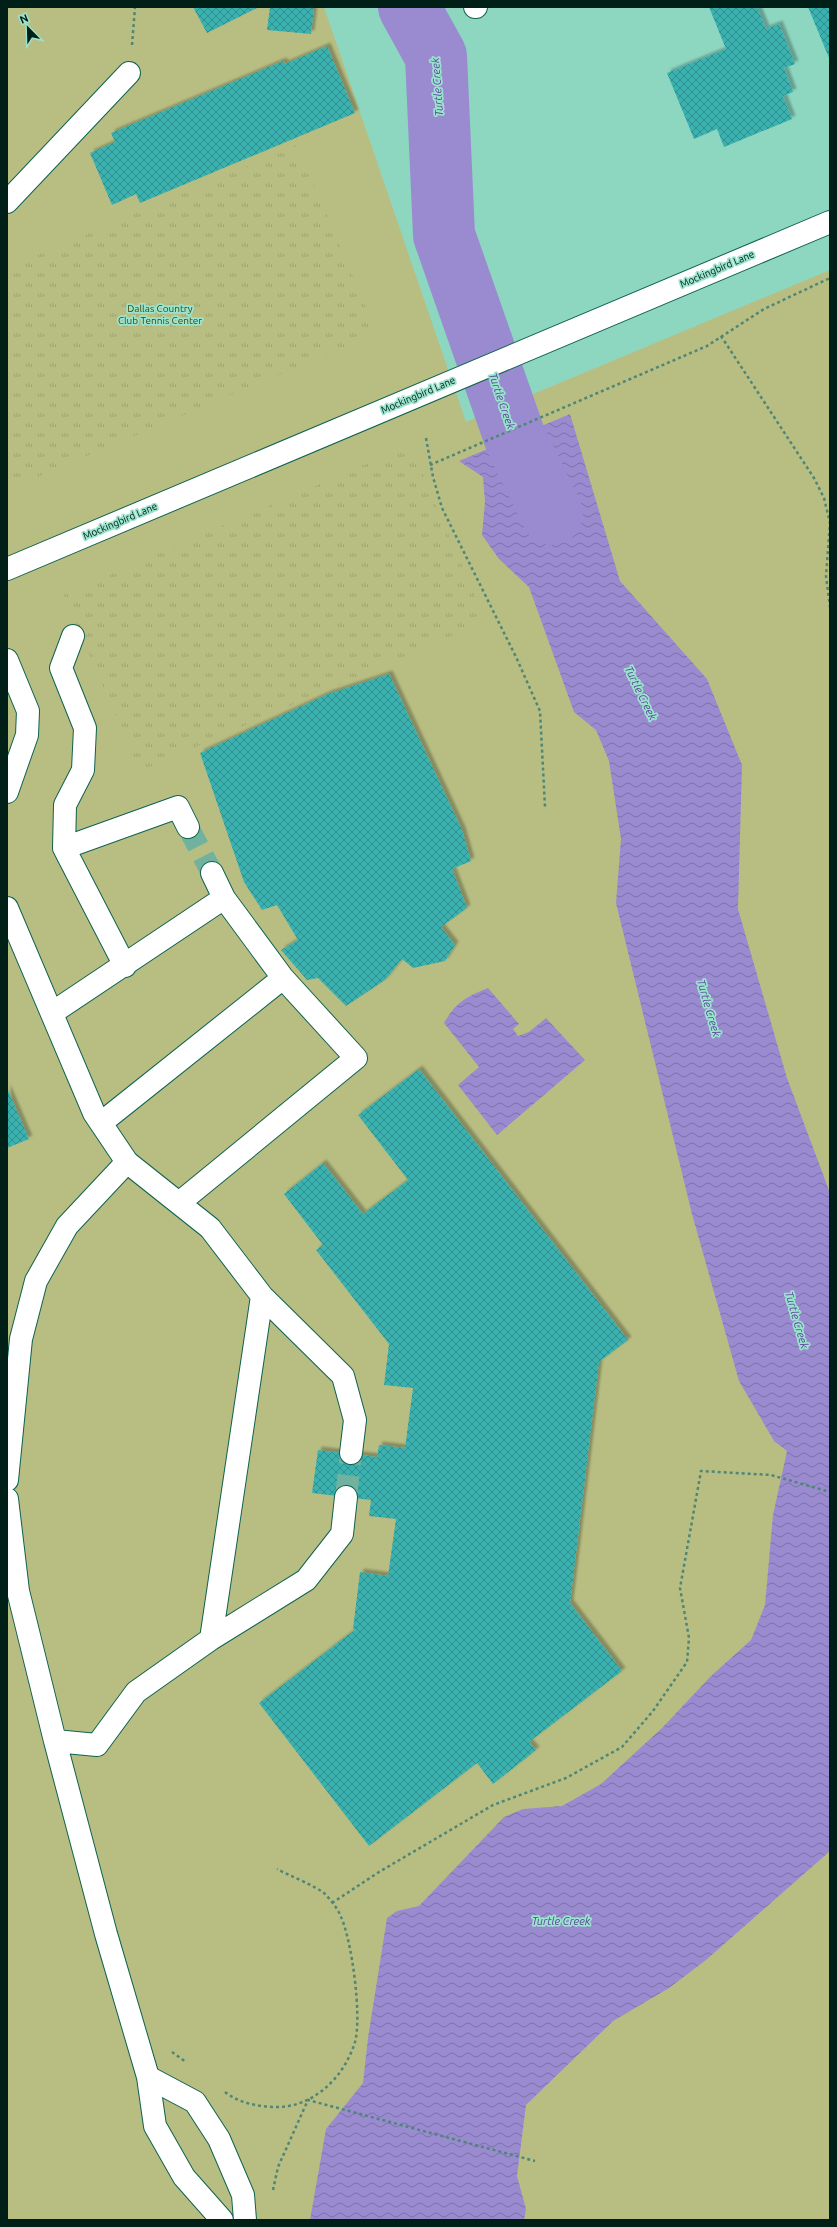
<svg xmlns="http://www.w3.org/2000/svg" width="837" height="2227" viewBox="0 0 837 2227" font-family="Ubuntu,sans-serif">
	<style>
		.green { fill: #b8be82 }
		.park { fill: url(#park-tufts) }
		.water { fill: url(#water-waves) }
		.lines { fill: none; stroke-linecap: round; stroke-linejoin: round }
		.river { stroke: #9a8bd1; stroke-width: 62 }
		.building { fill: url(#building-cross-hatch); filter: url(#shadow) }
		.minor-tunnel { stroke: #71b29f; stroke-width: 22; stroke-dasharray: 22 11; stroke-linecap: butt }
		.minor-casing { stroke: #0f6250; stroke-width: 24 }
		.major-casing { stroke: #0f6250; stroke-width: 24 }
		.path { stroke: #4f8676; stroke-width: 2.5; stroke-dasharray: 3 3; stroke-linecap: butt }
		.minor { stroke: #fff; stroke-width: 22 }
		.major { stroke: #fff; stroke-width: 22 }
		.labels { text-anchor: middle; dominant-baseline: central; stroke-width: 3.5; stroke-linejoin: round; paint-order: stroke }
		.street-label { font-size: 10px; fill: #001f17; stroke: #9ae4ce }
		.park-label { font-size: 10px; fill: #3e4202; stroke: #9ae4ce }
		.water-label { font-size: 11px; font-style: italic; fill: #5b4398; stroke: #9ae4ce }
	</style>
	<defs>
		<pattern id="park-tufts" width="24" height="20" patternUnits="userSpaceOnUse"><rect width="24" height="20" fill="#b8be82"/><path d="M3 7l-1-3M5 7V3M7 7l1-3M15 17l-1-3M17 17v-4M19 17l1-3" fill="none" stroke="#9ca370"/></pattern>
		<pattern id="water-waves" width="16" height="10" patternUnits="userSpaceOnUse"><rect width="16" height="10" fill="#9a8bd1"/><path d="M0 5q4-4 8 0t8 0" fill="none" stroke="#7b71a9"/></pattern>
		<pattern id="building-cross-hatch" width="8" height="8" patternUnits="userSpaceOnUse"><rect width="8" height="8" fill="#3bb2b0"/><path d="M0 0l8 8M0 8l8-8" fill="none" stroke="#2f908e"/></pattern>
		<filter id="shadow"><feDropShadow dx="3.5" dy="-3.5" stdDeviation="1" flood-color="#0004"/></filter>
	</defs>
	<rect width="100%" height="100%" fill="#8dd7c1"/>
	<path class="green" d="M7,7H324L466,422L830,270V2220H7Z"/>
	<path class="park" d="M297,145L377,333L9,489L7,483V268Z
		M410,445L486,621L140,771L63,595Z"/>
	<path class="water" d="M570,414L620,581L707,679L742,765L738,909L787,1078L830,1193V1851L706,1960L669,1988L613,2021L526,2105L517,2176L526,2209L524,2220H310L326,2129L363,2083L368,2038L387,1918L397,1911L419,1906L504,1817L523,1809L562,1806L601,1784L662,1728L711,1676L751,1640L765,1605L773,1515L787,1451L774,1441L739,1381L692,1214L616,903L621,839L609,761L596,730L574,712L529,587L499,559L482,535L485,502L483,477L459,461Z
		M488,988L519,1024L513,1029L518,1036L529,1032L546,1018L585,1060L497,1135L458,1085L479,1067L444,1023C456,1002 466,997 488,988Z"/>
	<g class="lines">
		<path class="river" d="M409,7L436,56L444,235L515,438L552,514"/>
	</g>
	<path class="building" d="M193,7H259L207,33Z
		M270,7H314L311,34L267,30Z
		M709,7H757L766,29L779,24L795,64L784,68L793,92L783,96L792,119L724,147L717,129L694,139L667,73L726,49Z
		M808,7H830V58H829Z
		M327,46L355,113L140,203L136,194L112,205L90,153L115,142L111,133L283,61L285,64Z
		M389,674L462,830L471,861L452,869L467,908L441,927L455,945L445,961L413,968L402,959L385,980L346,1006L318,978L307,980L281,950L298,940L277,905L262,910L244,882L200,753L328,694Z
		M419,1069L628,1340L599,1362L570,1603L622,1671L529,1742L536,1750L493,1784L477,1763L369,1846L259,1703L356,1629H353L360,1572L388,1576L396,1519L369,1516L371,1500L312,1493L318,1450L377,1457L379,1445L405,1448L413,1388L384,1385L389,1344L316,1250L323,1245L284,1194L323,1163L363,1214L408,1180L358,1115Z
		M7,1088L29,1139L7,1148Z"/>
	<g class="lines">
		<path class="minor-tunnel" d="M188,827L212,873
			M346,1497L351,1453"/>
		<g class="minor-casing">
			<path id="minor" d="M475,7H476
				M7,202L129,73
				M73,636L61,668L85,728L83,770L65,805L64,848L125,966
				M7,660L28,711L27,735L7,792
				M64,848L178,807L188,827
				M212,873L224,898
				M7,908L94,1113L127,1162L210,1228L262,1296L211,1639L136,1692L97,1745L55,1741L18,1591L7,1499
				M52,1013L224,898L283,978
				M101,1123L283,978L356,1058L179,1203
				M262,1296L343,1376L355,1420L351,1453
				M7,1480L21,1339L36,1281L67,1226L127,1162
				M211,1639L306,1580L342,1534L346,1497
				M55,1741L106,1934L148,2077L155,2126L184,2177L222,2220
				M148,2077L195,2102L219,2139L243,2195L245,2220"/>
		</g>
		<g class="major-casing">
			<path id="major" d="M7,569L830,222"/>
		</g>
		<path class="path" d="M132,45L135,7
			M721,336L814,478L824,498L830,523L826,576L830,607
			M426,438L433,477L442,508L516,657L540,711L545,807
			M430,465L707,346L764,309L830,278
			M332,1903L379,1872L493,1805L566,1778L622,1747L653,1711L687,1662L689,1638L680,1588L701,1471L771,1475L830,1492
			M172,2052L186,2062
			M225,2092C239,2103 256,2106 273,2107C312,2109 344,2078 355,2042C362,2017 352,1941 341,1917C338,1909 331,1900 325,1894C318,1887 288,1875 277,1869
			M273,2190L278,2167L308,2100L535,2161"/>
		<use href="#minor" class="minor"/>
		<use href="#major" class="major"/>
	</g>
	<g class="labels">
		<g class="street-label">
			<text transform="translate(717 269) rotate(-23)">Mockingbird Lane</text>
			<text transform="translate(418 395) rotate(-23)">Mockingbird Lane</text>
			<text transform="translate(120 521) rotate(-23)">Mockingbird Lane</text>
		</g>
		<g class="park-label">
			<text x="160" y="308">Dallas Country<tspan x="160" dy="12">Club Tennis Center</tspan></text>
		</g>
		<g class="water-label">
			<text transform="translate(437 87) rotate(-94)">Turtle Creek</text>
			<text transform="translate(502 401) rotate(71)">Turtle Creek</text>
			<text transform="translate(641 693) rotate(64)">Turtle Creek</text>
			<text transform="translate(709 1008) rotate(74)">Turtle Creek</text>
			<text transform="translate(797 1320) rotate(74)">Turtle Creek</text>
			<text x="561" y="1921">Turtle Creek</text>
		</g>
	</g>
	<rect width="837" height="2227" fill="none" stroke="#001f17" stroke-width="16"/>
	<g transform="translate(28 28) rotate(337)" stroke="#9ae4ce" stroke-width="3" paint-order="stroke">
	<path d="M0-3L7 15L0 10L-7 15Z" fill="#001f17"/>
	<text y="-6" font-size="11" font-weight="bold" text-anchor="middle" fill="#001f17">N</text>
	</g>
</svg>
